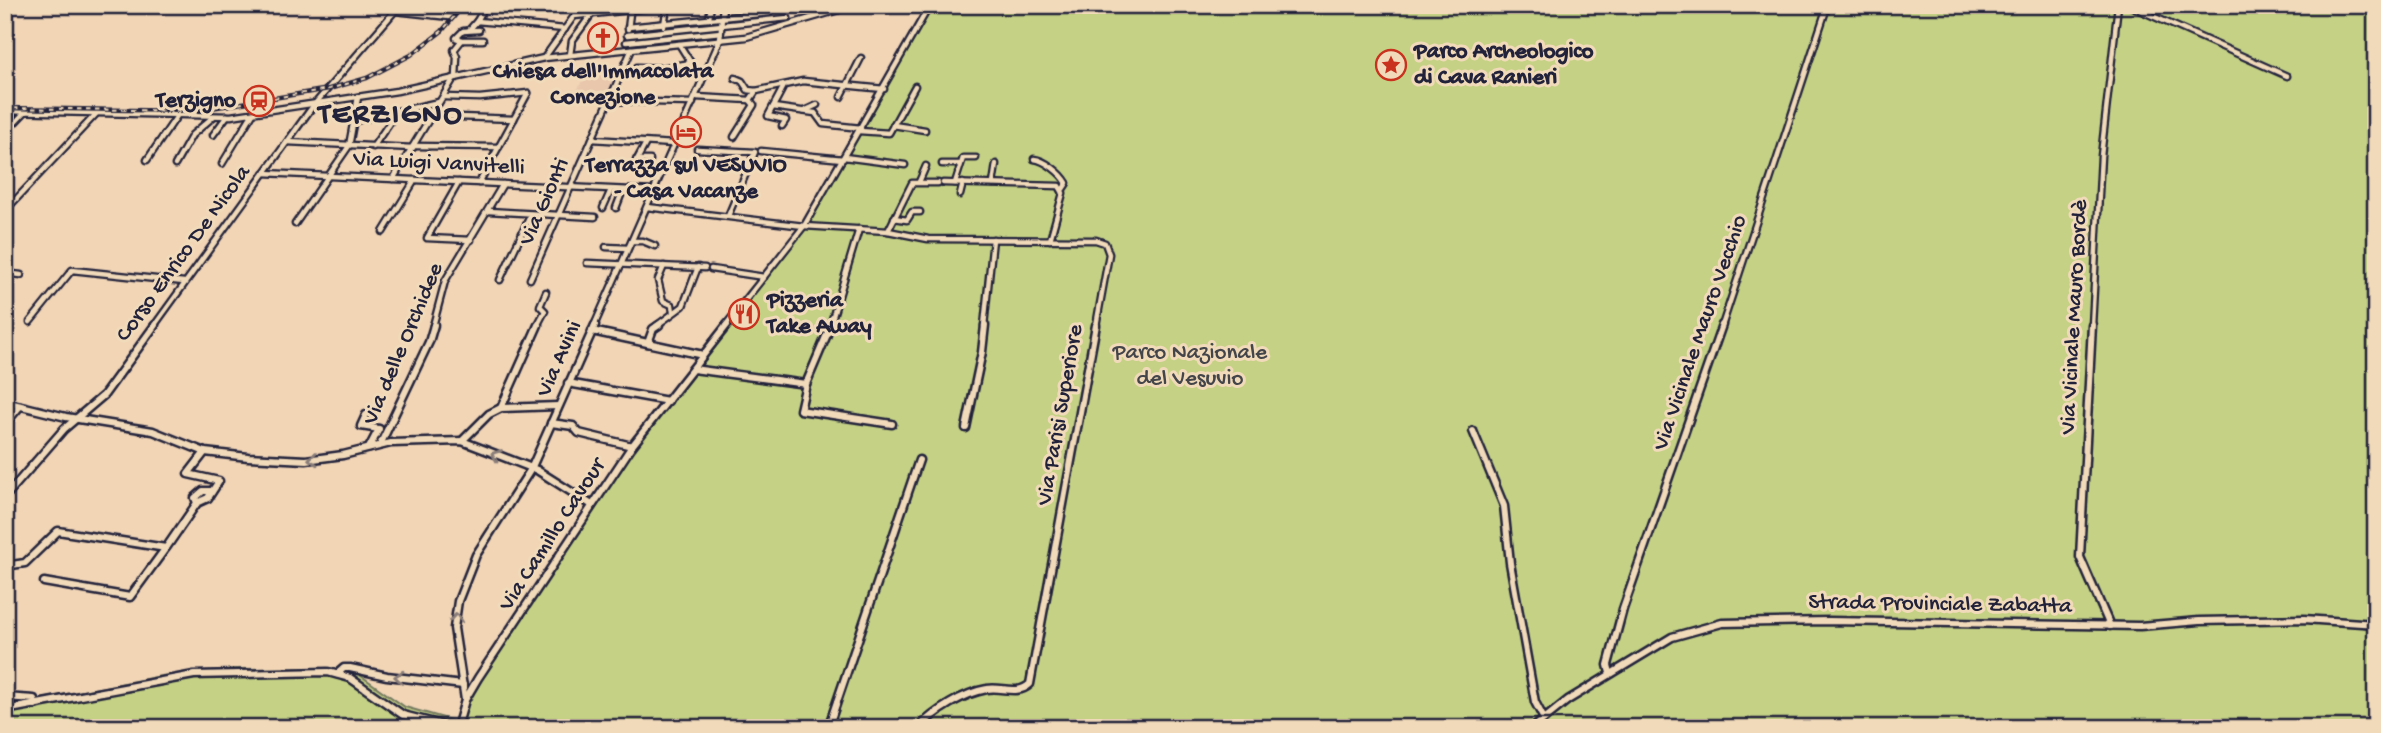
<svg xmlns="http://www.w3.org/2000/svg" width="2381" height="733" font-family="'Gochi Hand',sans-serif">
<rect width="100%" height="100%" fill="#f1d5b5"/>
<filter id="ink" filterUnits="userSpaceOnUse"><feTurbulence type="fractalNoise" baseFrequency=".0143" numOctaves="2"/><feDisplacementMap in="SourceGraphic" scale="14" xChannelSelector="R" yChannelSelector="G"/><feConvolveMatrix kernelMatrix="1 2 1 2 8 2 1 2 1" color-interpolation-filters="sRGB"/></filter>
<g filter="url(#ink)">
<polygon fill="#e8c7ac" points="587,71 601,73 619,73 610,91 577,91"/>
<polygon fill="#c5d285" stroke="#747a60" stroke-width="2" points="928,5 2376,5 2376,728 5,728 5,706 161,676 234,669 350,668 405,707 454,721 472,683 624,457 743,297 801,227"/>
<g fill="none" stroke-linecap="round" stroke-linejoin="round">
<g stroke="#22223b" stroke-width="9">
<g id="minor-far1">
<polyline points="968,5 1029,5"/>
<polyline points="2128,5 2287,76"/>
<polyline points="579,8 613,5"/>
<polyline points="395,11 450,17"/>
<polyline points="433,15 442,5"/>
<polyline points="574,16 679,5"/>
<polyline points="709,19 711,5"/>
<polyline points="477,21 482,12"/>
<polyline points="664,26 667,5"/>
<polyline points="628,27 769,13"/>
<polyline points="470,29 477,21 565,29"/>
<polyline points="628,29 631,5"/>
<polyline points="627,35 788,18"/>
<polyline points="462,40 483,40"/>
<polyline points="626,42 721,32"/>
<polyline points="570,55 572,41 591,15"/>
<polyline points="544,58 582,5"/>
<polyline points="637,67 661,68 691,63 679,44"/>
<polyline points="456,78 457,57 454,50 462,40 456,38 463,31 479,30"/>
<polyline points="735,78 742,81 748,90 756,91"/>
<polyline points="444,97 480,98 528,93"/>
<polyline points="696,97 750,100 756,91 803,81 884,89"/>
<polyline points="841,97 861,58"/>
<polyline points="609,101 693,103"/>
<polyline points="773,107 815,113 823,124 861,128"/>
<polyline points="5,111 231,116 397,91 544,58 746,37 856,5"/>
<polyline points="804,111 817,105"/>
<polyline points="431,116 514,119"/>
<polyline points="354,121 439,102"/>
<polyline points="893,125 925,130"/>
<polyline points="782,126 786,120 768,116 784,86"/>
<polyline points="859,131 889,133 915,86"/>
<polyline points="5,133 26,111"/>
<polyline points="213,135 227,116"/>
<polyline points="734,137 754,105 750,100"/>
<polyline points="592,139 674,144"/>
<polyline points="287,142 413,148"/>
<polyline points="414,146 499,147"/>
<polyline points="373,147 396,113"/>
<polyline points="697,149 755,152 728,216"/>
<polyline points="761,151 843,159"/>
<polyline points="844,157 905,165"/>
<path d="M 1034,159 C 1045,160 1061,173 1067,183 L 1063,189"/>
<polyline points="147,160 177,116"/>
<polyline points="636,160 650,160"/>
<polyline points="222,164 253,113"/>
<polyline points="942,164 959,164"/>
<polyline points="175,165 192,135 213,117"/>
<polyline points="612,168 633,167 646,143"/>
<polyline points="264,173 654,191"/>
<polyline points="393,179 454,78"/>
<polyline points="459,182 427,238 471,240"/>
<polyline points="919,182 926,166"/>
<polyline points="479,183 528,93"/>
<polyline points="943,183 1059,186 1063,193 1050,240"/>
<polyline points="955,183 963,158 976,158"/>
<polyline points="993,184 996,164"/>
<polyline points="960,195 963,183"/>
<polyline points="647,207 804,226 888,231 928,239 1096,240 1105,243 1109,254 1096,326"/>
<polyline points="603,208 611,190"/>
<polyline points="616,208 623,190"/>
<polyline points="5,211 97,113"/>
<polyline points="488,211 595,217"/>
<polyline points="894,218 907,220 912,212 920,212"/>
<polyline points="295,224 349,146 358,97"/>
<polyline points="888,231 912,183 938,183"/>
<polyline points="383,232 415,180"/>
<polyline points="632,241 643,241 655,246"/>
<polyline points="606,247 628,248"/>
<polyline points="587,263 705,268"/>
<polyline points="664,266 658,280 663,301 672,305 673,312"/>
<polyline points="711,269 764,277"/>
<polyline points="5,273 21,275"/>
<polyline points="530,279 632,49"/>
<polyline points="500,280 531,214"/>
<polyline points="30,322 72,270 184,282"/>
<polyline points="154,326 313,106 400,5"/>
<polyline points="433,326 445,281 503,184"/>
<polyline points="537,326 545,311 540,306 546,292"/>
<polyline points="594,326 720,40 723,5"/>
<polyline points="656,326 683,306 698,267"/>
<polyline points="725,326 804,226 930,5"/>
<polyline points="830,326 859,229"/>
<polyline points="984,326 993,239"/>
<polyline points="1722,326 1826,10 1824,5"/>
<polyline points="2092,326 2101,156 2118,5"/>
</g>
</g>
<g stroke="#22223b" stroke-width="11">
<g id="minor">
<polyline points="2092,325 2080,557 2110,626"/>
<polyline points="592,331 703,355"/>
<polyline points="648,343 653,329 659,325"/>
<polyline points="693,369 806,384 831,325"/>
<polyline points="568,383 668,401"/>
<polyline points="806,384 800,410 892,424"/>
<polyline points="5,402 66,417 153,431 205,452 248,457 306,460 343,455 391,443 462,441 537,470 592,505"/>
<polyline points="501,408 558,406"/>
<polyline points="366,415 361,426 379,429 369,448"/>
<polyline points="551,423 573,426 579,433 632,446"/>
<polyline points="5,424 20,406"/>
<polyline points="966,428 982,352 985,325"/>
<polyline points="1473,431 1504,506 1510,563 1535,702 1544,719"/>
<polyline points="462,441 489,414 501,408 538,325"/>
<polyline points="380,445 429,342 434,325"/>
<polyline points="5,497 64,429 104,395 155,325"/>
<polyline points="197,503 208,498 219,481 188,474 205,452"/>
<polyline points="5,566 25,563 58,531 166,548 197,503 195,498 203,491 212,491"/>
<polyline points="44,582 130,597 165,549"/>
<polyline points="1610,673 1608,665 1623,609 1722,325"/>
<polyline points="337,674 344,668 350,668 387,676 463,685"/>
<polyline points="5,697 34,699 35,705"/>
<polyline points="465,700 454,628 458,601 476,555 531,469 595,325"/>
<polyline points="5,710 194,675 328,672 350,678 403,715 454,728"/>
<polyline points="457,728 465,700 478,678 632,446 727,325"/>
<polyline points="828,728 919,460"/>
<path d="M 918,728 C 935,711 963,693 987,689 C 1002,686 1017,696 1030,684 L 1096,325"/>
<polyline points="1533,728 1568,700 1672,637 1722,623 1829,621 2140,626 2199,621 2304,619 2376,624"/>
</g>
</g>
<use href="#minor-far1" stroke="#f1dab9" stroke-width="4.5"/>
<use href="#minor" stroke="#f1dab9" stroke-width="6"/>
<g stroke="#22223b" stroke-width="4.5">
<polyline id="rail" points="5,108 193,111 329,89 367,78 411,55 442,31 464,5"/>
</g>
<use href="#rail" stroke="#f1dab9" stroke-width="2" stroke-dasharray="4.5" stroke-linecap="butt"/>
</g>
<defs><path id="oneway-chevron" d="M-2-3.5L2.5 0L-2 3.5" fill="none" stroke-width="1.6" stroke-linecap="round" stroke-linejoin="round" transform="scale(1.75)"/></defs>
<g stroke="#8a7e7a">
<use href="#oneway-chevron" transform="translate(496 455) rotate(-159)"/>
<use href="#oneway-chevron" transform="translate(313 459) rotate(175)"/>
<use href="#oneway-chevron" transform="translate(456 618) rotate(-84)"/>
<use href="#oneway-chevron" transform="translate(399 677) rotate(-175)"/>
</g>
</g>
<defs>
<g id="church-ring" transform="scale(1.575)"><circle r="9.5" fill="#f1dab9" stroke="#c8321e" stroke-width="1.5"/><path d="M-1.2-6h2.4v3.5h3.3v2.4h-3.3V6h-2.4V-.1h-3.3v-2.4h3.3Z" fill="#c8321e"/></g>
<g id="sight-ring" transform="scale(1.575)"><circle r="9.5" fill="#f1dab9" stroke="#c8321e" stroke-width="1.5"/><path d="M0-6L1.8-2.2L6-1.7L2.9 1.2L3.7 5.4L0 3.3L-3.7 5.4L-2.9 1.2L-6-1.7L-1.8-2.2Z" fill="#c8321e"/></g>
<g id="station-ring" transform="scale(1.575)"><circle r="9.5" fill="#f1dab9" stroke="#c8321e" stroke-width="1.5"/><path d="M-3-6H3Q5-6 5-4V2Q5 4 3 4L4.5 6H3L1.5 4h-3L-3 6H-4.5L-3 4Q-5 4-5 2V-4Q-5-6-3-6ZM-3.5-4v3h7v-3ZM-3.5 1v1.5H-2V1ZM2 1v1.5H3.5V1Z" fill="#c8321e"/></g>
<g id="hotel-ring" transform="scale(1.575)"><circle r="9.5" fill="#f1dab9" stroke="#c8321e" stroke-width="1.5"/><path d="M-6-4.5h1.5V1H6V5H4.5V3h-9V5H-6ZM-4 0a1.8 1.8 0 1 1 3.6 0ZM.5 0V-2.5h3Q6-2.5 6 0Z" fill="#c8321e"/></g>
<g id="restaurant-ring" transform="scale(1.575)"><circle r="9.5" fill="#f1dab9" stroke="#c8321e" stroke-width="1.5"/><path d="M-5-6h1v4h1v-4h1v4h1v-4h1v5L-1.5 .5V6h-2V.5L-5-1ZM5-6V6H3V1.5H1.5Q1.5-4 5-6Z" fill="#c8321e"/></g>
</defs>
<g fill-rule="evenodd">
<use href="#church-ring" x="603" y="38"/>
<use href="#sight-ring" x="1391" y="65"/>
<use href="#station-ring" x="259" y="101"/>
<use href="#hotel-ring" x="686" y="132"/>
<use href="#restaurant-ring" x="744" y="314"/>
</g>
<g text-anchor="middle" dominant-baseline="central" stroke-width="6" stroke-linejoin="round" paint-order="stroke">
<g font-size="23" font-weight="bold" fill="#22223b" stroke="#f1dab9" text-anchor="start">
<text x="1414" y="52">Parco Archeologico<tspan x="1414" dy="26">di Cava Ranieri</tspan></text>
<text x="603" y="72" text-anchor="middle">Chiesa dell'Immacolata<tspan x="603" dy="26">Concezione</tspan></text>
<text x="236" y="101" text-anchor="end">Terzigno</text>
<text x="686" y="166" text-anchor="middle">Terrazza sul VESUVIO<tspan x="686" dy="26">- Casa Vacanze</tspan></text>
<text x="767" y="301">Pizzeria<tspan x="767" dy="26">Take Away</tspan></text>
</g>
<g font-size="23" fill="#22223b" stroke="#f1dab9">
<text transform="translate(439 164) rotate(3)">Via Luigi Vanvitelli</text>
<text transform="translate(545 202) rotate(-66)">Via Gionti</text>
<text transform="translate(184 254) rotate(-54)">Corso Enrico De Nicola</text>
<text transform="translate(2075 317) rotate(-87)">Via Vicinale Mauro Bordè</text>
<text transform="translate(1701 333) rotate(-71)">Via Vicinale Mauro Vecchio</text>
<text transform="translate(404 344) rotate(-67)">Via delle Orchidee</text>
<text transform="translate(560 359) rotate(-66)">Via Avini</text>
<text transform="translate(1061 415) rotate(-80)">Via Parisi Superiore</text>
<text transform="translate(553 535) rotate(-57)">Via Camillo Cavour</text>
<text transform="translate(1940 605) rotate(1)">Strada Provinciale Zabatta</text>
</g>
<g font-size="23" fill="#43454a" stroke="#f1dab9">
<text x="1190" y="353">Parco Nazionale<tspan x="1190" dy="26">del Vesuvio</tspan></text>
</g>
<g font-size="30" font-weight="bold" letter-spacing="2" fill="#22223b" stroke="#f1dab9">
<text x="391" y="116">TERZIGNO</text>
</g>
</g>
<rect width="2381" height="733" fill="none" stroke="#f1dab9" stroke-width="28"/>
<rect x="14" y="14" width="2353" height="705" fill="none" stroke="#22223b" stroke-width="2.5" filter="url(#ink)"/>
</svg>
